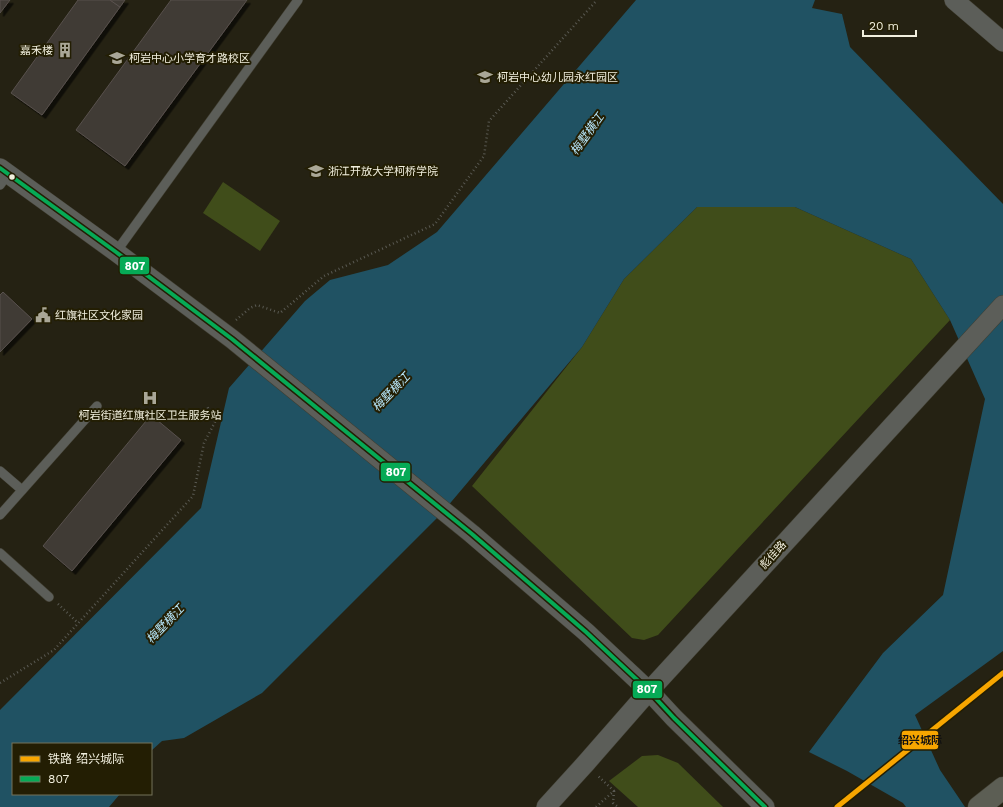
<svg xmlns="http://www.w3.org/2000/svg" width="1003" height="807" font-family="'Work Sans','Noto Sans SC',sans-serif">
<defs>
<filter id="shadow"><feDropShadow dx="3.5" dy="3.5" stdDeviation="0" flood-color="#0009"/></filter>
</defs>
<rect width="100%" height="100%" fill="#252213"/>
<g fill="#404d1a">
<polygon points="223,182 280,221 260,251 203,213"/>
<polygon points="697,207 795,207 911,259 950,320 658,635 644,640 632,638 472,486 582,347 624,279"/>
<polygon points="658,755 678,763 723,807 638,807 609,781 642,756"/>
</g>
<polygon fill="#205263" points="636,0 815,0 812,8 842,14 850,47 1003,204 1003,651 915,715 940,770 965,807 906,807 903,803 847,771 809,752 883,653 943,595 985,399 950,320 911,259 795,207 697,207 624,279 582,347 441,514 262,693 184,738 162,741 151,751 151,744 13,744 13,794 120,794 109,807 0,807 0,710 201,508 229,388 305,301 330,280 388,265 437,232"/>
<g fill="#403a35" stroke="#58514d" filter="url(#shadow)">
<polygon points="0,0 10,0 0,13"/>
<polygon points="78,0 110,0 120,7 42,115 11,93"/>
<polygon points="110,0 125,0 120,7"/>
<polygon points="171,0 247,0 125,166 76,130"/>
<polygon points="3,292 32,319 0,352 0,295"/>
<polygon points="151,415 181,440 72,571 43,546"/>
</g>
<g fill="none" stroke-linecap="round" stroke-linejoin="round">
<g stroke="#403e31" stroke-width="10">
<g id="lane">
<polyline points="0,185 8,174"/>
<polyline points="116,252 298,0"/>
<polyline points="0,471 22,490"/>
<polyline points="0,515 97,406"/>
<polyline points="0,553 49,597"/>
</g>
</g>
<g stroke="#403e31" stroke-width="20">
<g id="street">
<polyline points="954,0 1003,42"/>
<polyline points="0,168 116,252 232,339 472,534 586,632 649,691 674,718 765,807"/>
<polyline points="546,807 586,763 649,691 1003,305"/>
</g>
</g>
<g stroke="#403e31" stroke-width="23">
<polyline id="primary" points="979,807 1003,788"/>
</g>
<g stroke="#5a5a53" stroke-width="2.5" stroke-dasharray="1 3" stroke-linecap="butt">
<polyline points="236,320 250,308 257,305 280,313 324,276 435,224 484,156 489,121 597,0"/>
<polyline points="58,604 78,623"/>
<polyline points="0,683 54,650 193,496 204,443 215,422 207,406"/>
<polyline points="614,791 613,803 618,807"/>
<polyline points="596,807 614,791 597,775"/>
</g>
<use href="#lane" stroke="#5c5e59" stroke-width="9"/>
<use href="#street" stroke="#5c5e59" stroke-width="19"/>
<use href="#primary" stroke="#5c5e54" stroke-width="22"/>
<g stroke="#231e03" stroke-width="7">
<polyline id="bus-1" points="0,168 116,252 232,339 472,534 586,632 649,691 674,718 765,807"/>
</g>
<use href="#bus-1" stroke="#06aa56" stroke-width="4"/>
<g stroke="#231e03" stroke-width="8">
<polyline id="rail-1" points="837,807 1003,673"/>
</g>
<use href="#rail-1" stroke="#f7a600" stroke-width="5"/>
</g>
<defs>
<g id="building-bare" transform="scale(1.2)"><path d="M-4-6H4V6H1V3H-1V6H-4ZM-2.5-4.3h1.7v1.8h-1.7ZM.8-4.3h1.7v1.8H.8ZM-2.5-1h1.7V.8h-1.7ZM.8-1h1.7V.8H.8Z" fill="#aaa797" stroke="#231e03" stroke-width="2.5" paint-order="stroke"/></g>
<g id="school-bare" transform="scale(1.2)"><path d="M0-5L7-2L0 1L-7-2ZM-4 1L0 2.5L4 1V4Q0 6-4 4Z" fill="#aaa797" stroke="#231e03" stroke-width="2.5" paint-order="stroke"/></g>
<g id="university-bare" transform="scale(1.2)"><path d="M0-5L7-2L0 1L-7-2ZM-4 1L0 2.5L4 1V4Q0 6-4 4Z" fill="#aaa797" stroke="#231e03" stroke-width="2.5" paint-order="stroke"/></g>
<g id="civic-bare" transform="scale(1.2)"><path d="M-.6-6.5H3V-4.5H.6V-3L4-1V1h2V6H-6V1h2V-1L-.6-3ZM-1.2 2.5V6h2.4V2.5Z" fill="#aaa797" stroke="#231e03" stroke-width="2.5" paint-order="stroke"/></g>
<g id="hospital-bare" transform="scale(1.2)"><path d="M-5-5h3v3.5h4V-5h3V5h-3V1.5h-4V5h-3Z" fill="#aaa797" stroke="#231e03" stroke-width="2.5" paint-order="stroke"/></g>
</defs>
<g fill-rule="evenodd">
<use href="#building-bare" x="65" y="50"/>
<use href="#school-bare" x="117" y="58"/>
<use href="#school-bare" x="485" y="77"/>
<use href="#university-bare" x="316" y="171"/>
<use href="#civic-bare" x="43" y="315"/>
<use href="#hospital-bare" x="150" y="398"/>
</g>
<circle fill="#f1efde" stroke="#231e03" stroke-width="1.5" cx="12" cy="177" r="3.5"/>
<g text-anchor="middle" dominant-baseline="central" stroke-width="4" stroke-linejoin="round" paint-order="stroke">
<g font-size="11" fill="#f1efde" stroke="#231e03" text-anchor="start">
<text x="53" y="50" text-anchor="end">嘉禾楼</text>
<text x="129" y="58">柯岩中心小学育才路校区</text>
<text x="497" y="77">柯岩中心幼儿园永红园区</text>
<text x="328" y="171">浙江开放大学柯桥学院</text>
<text x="55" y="315">红旗社区文化家园</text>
<text x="150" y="415" text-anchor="middle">柯岩街道红旗社区卫生服务站</text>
</g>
<g font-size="11" fill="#f1efde" stroke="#231e03">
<text transform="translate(773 555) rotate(-48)">彪佳路</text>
</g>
<g font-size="12" font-style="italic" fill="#b7e6fa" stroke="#231e03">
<text transform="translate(587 134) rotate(-54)">梅墅横江</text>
<text transform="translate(391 392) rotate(-46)">梅墅横江</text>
<text transform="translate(165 624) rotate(-46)">梅墅横江</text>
</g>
</g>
<g stroke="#231e03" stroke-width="1.5">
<rect x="119" y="256" width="31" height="19" rx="4" fill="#06aa56"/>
<rect x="380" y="462" width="31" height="20" rx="4" fill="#06aa56"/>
<rect x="632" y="680" width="31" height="19" rx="4" fill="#06aa56"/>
<rect x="901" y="730" width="38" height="20" rx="4" fill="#f7a600"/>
</g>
<g font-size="11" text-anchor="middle" font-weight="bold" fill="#fff">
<text x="135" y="270">807</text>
<text x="396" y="476">807</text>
<text x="647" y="693">807</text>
</g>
<g font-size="11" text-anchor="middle" font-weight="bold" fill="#111">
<text x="920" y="744">绍兴城际</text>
</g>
<rect x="12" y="743" width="140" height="52" fill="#231e03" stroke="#75725b"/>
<rect x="20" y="756" width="20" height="6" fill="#f7a600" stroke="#75725b"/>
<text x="48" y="763" font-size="12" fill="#f1efde">铁路 绍兴城际</text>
<rect x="20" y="776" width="20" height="6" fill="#06aa56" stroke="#75725b"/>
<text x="48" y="783" font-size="12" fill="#f1efde">807</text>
<path d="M863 30v6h53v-6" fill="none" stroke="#f1efde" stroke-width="2"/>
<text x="869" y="30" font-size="12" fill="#f1efde" stroke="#231e03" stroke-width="3" paint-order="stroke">20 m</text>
</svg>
